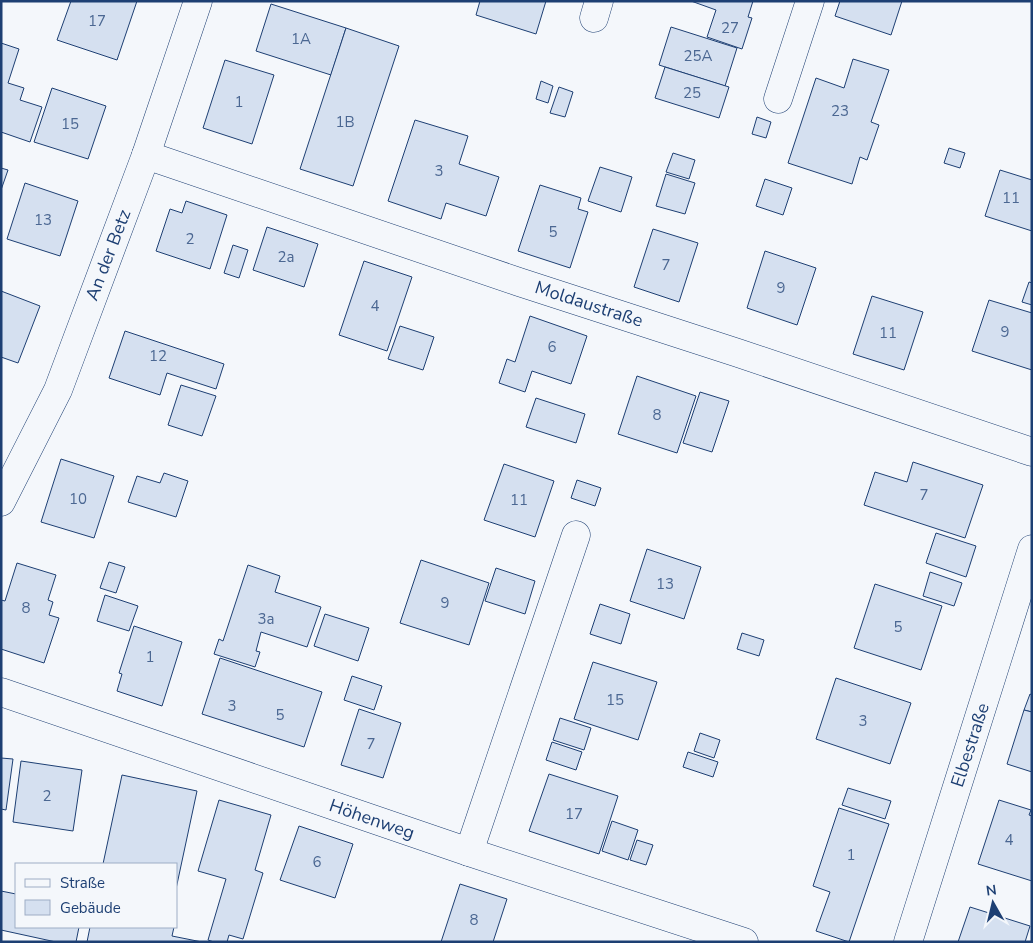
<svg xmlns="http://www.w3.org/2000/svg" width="1033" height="943" font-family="'Nunito Sans',sans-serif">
<rect width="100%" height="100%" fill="#f4f7fb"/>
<g fill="#d5e0f0" stroke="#1d3f73">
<polygon points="71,1 137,1 117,60 57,40"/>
<polygon points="480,1 546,1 536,34 476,15"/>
<polygon points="691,1 753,1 748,17 752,18 742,49 707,37 716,10"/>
<polygon points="840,1 902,1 891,35 835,16"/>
<polygon points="271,4 346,28 331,75 256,51"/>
<polygon points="671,27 737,48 725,86 659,65"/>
<polygon points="346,28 399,46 353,186 300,169"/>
<polygon points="1,43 19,49 8,83 24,88 20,100 42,107 30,142 1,132"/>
<polygon points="853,59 889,70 871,122 879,125 867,160 860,157 852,184 788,163 816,78 844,88"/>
<polygon points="225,60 274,75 252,144 203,128"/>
<polygon points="665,67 729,87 719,118 655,98"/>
<polygon points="541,81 553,86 548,103 536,99"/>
<polygon points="559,87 573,92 565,117 550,113"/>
<polygon points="52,88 106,106 88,159 34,142"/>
<polygon points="757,117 771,122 766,138 752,134"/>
<polygon points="415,120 468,136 459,164 499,177 486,216 446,203 441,219 388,201"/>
<polygon points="949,148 965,153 960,168 944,163"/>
<polygon points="673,153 695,160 689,179 666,172"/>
<polygon points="600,167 632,177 621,212 588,201"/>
<polygon points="1,168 8,170 1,190"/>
<polygon points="1000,170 1032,180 1032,231 985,216"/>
<polygon points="666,174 695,183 685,214 656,206"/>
<polygon points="765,179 792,188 783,215 756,206"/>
<polygon points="25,183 78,201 60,256 7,239"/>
<polygon points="540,185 581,198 578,209 588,212 570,268 518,251"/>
<polygon points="186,201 227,215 210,269 156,251 170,209 182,213"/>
<polygon points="267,227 318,244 304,287 253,270"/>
<polygon points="653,229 698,243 679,302 634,287"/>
<polygon points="233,245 248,250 239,278 224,273"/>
<polygon points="765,251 816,268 797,325 747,308"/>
<polygon points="364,261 412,277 387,351 339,335"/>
<polygon points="1029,282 1032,283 1032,305 1022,302"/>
<polygon points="1,291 40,306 18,363 1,357"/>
<polygon points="872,296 923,312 904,370 853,354"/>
<polygon points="989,300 1032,313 1032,370 972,351"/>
<polygon points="530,316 587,336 571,384 532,371 525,392 499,383 507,359 515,362"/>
<polygon points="400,326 434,337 423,370 388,359"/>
<polygon points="125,331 224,364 216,389 167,373 160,395 109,378"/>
<polygon points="637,376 696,396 677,453 618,434"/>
<polygon points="181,385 216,396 202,436 168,425"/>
<polygon points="700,392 729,401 712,452 683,443"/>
<polygon points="536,398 585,414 576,443 526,427"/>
<polygon points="61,459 114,476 94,538 41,522"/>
<polygon points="913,462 983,485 965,538 864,505 875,472 907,482"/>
<polygon points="504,464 554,481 535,537 484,520"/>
<polygon points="164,473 188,481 176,517 128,502 137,476 160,483"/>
<polygon points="577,480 601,488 595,506 571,498"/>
<polygon points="936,533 976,546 966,577 926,563"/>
<polygon points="647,549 701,567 684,619 630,601"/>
<polygon points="421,560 489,583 469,645 400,623"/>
<polygon points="109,562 125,567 116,593 100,588"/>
<polygon points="17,563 56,575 48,600 53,602 49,615 59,618 44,663 1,649 1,600 5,601"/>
<polygon points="248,565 280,576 275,592 321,607 307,647 261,632 256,651 260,652 255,667 214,654 219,639 223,641"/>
<polygon points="496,568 535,581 525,614 485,601"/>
<polygon points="930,572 962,583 954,606 923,596"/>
<polygon points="875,584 942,606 921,670 854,648"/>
<polygon points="105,595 138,606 129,631 97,621"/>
<polygon points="600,604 630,614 621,644 590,634"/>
<polygon points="325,614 369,628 358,661 314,646"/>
<polygon points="134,626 182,642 162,706 117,691 122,674 119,673"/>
<polygon points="742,633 764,640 759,656 737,649"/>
<polygon points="220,658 322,692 304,747 202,714"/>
<polygon points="593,662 657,682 638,740 574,719"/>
<polygon points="352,676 382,686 374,710 344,700"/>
<polygon points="836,678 911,703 890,764 816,739"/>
<polygon points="1030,694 1032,695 1032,712 1024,710"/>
<polygon points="359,709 401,723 383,778 341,765"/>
<polygon points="1024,710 1032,712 1032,772 1007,764"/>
<polygon points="560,718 591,728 584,750 553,740"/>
<polygon points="700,733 720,740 714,758 694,751"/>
<polygon points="552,742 582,752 576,770 546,760"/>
<polygon points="688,752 718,762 713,777 683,767"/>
<polygon points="1,758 13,759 6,810 1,809"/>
<polygon points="21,761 82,770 73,831 13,822"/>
<polygon points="549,774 618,796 599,854 529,831"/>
<polygon points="122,775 197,791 176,889 176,864 103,864"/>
<polygon points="848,788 891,801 885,819 842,805"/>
<polygon points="219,800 271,815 255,870 263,873 243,939 229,935 227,942 214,942 208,940 226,879 198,871"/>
<polygon points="999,800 1031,810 1029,815 1032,816 1032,881 978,864"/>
<polygon points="839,808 889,824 849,942 816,931 830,892 813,886"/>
<polygon points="612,821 638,830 628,860 602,851"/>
<polygon points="299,826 353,844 335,898 280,880"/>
<polygon points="637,840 653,845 646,865 630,860"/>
<polygon points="460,884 507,899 493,942 441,942"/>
<polygon points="1,891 16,894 16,927 79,927 76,942 56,942 1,930"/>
<polygon points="970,907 1030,926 1025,942 958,942"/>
<polygon points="90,927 174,927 172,936 202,942 87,942"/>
</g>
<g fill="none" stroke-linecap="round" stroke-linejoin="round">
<g stroke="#1d3f73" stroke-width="29">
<g id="minor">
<polyline points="594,18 599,1"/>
<polyline points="778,99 810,1"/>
<polyline points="146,155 519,282 738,353 1032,452"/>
<polyline points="1,502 58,390 146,155 198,1"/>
<polyline points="1,692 469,852 744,942"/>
<polyline points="469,852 576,535"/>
<polyline points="908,942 1032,549"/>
</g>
</g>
<use href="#minor" stroke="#f4f7fb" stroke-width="28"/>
</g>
<g text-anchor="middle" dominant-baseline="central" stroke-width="4" stroke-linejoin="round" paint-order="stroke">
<g font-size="15" fill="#4b6792">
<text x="97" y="21">17</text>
<text x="730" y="28">27</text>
<text x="301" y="39">1A</text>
<text x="698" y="56">25A</text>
<text x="692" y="93">25</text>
<text x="239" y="102">1</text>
<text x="840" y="111">23</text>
<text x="345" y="122">1B</text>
<text x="70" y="124">15</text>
<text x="439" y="171">3</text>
<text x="1011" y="198">11</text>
<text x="43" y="220">13</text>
<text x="553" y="232">5</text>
<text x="190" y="239">2</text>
<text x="286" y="257">2a</text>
<text x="666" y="265">7</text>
<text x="781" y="288">9</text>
<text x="375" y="306">4</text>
<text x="1005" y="332">9</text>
<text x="888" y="333">11</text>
<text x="552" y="347">6</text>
<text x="158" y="356">12</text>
<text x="657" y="415">8</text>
<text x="924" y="495">7</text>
<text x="78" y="499">10</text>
<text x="519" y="500">11</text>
<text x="665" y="584">13</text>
<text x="445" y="603">9</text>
<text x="26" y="608">8</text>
<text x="266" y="619">3a</text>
<text x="898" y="627">5</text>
<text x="150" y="657">1</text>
<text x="615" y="700">15</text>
<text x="232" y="706">3</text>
<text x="280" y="715">5</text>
<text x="863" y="721">3</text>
<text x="371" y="744">7</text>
<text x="47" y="796">2</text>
<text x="574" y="814">17</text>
<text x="1009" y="840">4</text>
<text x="851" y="855">1</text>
<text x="317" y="862">6</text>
<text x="474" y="920">8</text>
</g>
<g font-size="18" fill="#1d3f73" stroke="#f4f7fb">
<text transform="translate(108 255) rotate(-69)">An der Betz</text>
<text transform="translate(589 304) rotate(18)">Moldaustraße</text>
<text transform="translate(970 745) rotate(-72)">Elbestraße</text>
<text transform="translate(372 819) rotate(19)">Höhenweg</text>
</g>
</g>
<rect width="1033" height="943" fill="none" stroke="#1d3f73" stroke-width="5"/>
<rect x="15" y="863" width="162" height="65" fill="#f4f7fb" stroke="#9eadc5"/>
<rect x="25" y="879" width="25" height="8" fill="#f4f7fb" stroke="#9eadc5"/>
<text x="60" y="888" font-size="15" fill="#1d3f73">Straße</text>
<rect x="25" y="900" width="25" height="15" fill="#d5e0f0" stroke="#9eadc5"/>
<text x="60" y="913" font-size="15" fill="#1d3f73">Gebäude</text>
<g transform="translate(993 903) rotate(352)" stroke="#f4f7fb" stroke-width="4" paint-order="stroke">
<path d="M0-4L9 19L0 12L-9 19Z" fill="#1d3f73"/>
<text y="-8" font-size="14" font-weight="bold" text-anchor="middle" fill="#1d3f73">N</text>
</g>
</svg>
